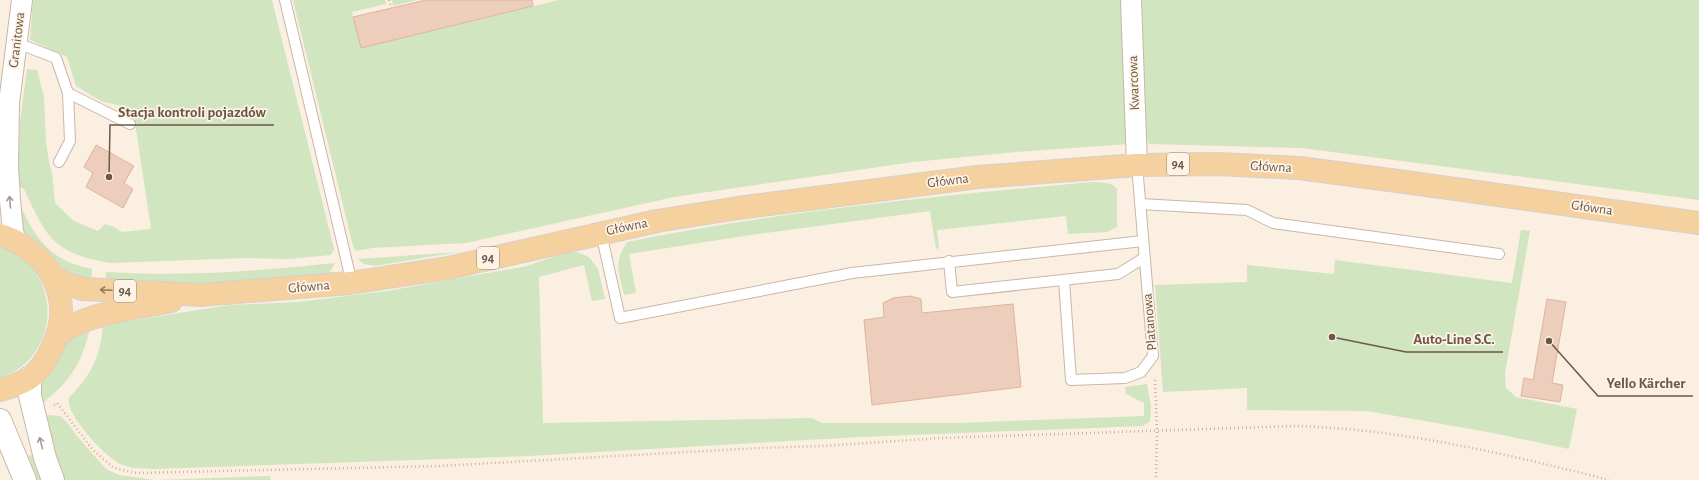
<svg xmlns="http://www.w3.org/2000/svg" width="1699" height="480" font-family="'Alegreya Sans',sans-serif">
<rect width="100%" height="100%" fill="#faefe1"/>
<g fill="#d1e5c1">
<path d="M 33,0 L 272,0 L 334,249 L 331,255 L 289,259 L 246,258 L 110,263 C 53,253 47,238 24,189 L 18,186 L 20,122 L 27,69 L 37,70 L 44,97 L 46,143 L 49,161 L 52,173 L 55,203 L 74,221 L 98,231 L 105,224 L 114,227 L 122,232 L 151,229 L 133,109 L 101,101 L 76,86 L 67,57 L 30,40 Z"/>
<polygon points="293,0 385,0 386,4 352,12 361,48 559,0 1124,0 1128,144 1016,152 913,162 674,197 466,243 372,248 356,251 353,246"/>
<polygon points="392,0 417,0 393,6"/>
<polygon points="1140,0 1699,0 1699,200 1302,148 1149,144 1145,135"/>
<path d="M 1092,182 C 1102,183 1111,181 1117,189 L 1117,227 L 1107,232 L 1068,234 L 1066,216 L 937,230 L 939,248 L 936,249 L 930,211 L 750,235 L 629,254 L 636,293 L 624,295 C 619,271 613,264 627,242 C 780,211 937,196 1092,182 Z"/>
<path d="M 19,203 C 36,240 51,261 92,269 L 91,286 L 64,275 L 27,237 L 22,227 Z"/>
<polygon points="1521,230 1530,231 1505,373 1506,388 1516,397 1577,409 1569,449 1488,432 1367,411 1247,410 1247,388 1163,392 1155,285 1247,282 1247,265 1334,274 1335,260 1512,283"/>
<path d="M 0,246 C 9,249 19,255 26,262 C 64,297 50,362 0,378 Z"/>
<polygon points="459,252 375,266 364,264 358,259"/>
<path d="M 577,252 L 589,257 L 598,269 L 605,299 L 592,301 L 584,265 L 539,277 L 543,423 L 812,418 L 822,423 L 957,423 L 1144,416 L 1144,403 L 1126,394 L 1125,387 L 1147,384 L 1151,407 L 1150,421 L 1143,426 L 860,437 L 528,456 L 154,469 C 143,468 130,469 120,464 C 106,457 65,415 69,398 C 75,391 82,384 87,376 C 97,362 102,342 103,325 L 230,305 L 298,302 L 387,291 L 527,266 L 564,253 Z"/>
<path d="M 335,263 L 329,274 L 172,286 L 105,286 L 106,272 C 183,277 259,271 335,263 Z"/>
<path d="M 90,328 C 82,364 69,383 40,405 L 40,380 L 55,361 L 67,342 Z"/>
<polygon points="48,415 60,416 66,421 77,436 106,469 119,475 154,480 270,476 271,480 63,480 44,418"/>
<polygon points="37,452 47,480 32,480 24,458"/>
</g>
<g fill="#edcdbb" stroke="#deb49d">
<polygon points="426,0 532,0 533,6 361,48 353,17"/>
<polygon points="96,145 134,166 124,183 133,189 123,208 86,187 93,173 84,167"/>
<polygon points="910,296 921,299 922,313 1013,304 1021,387 872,405 864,320 884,317 883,303 893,298"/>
<polygon points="1547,299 1566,302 1552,383 1563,385 1560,402 1521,396 1524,378 1533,380"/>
</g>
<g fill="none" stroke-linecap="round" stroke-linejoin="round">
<g stroke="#c9b7a9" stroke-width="12">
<g id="service">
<polyline points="285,0 349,271 350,283"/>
<polyline points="17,43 56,58 68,93 130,124"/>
<polyline points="59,162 70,141 68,93"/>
<polyline points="1140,204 1247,210 1273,223 1499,254"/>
<polyline points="601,233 620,318 852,273 1143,241"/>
<polyline points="949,261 952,292 1118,274 1144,258"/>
<polyline points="1064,280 1071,380 1125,378 1141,372 1153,356 1137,165"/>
</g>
</g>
<g stroke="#c9b7a9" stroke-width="22">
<g id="minor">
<polyline points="1131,0 1137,165"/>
<polyline points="16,241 13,231 10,200 8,165 9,103 22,0"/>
</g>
</g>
<g stroke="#ceb8a9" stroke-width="24">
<g id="secondary">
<polyline points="30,377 30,396 45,458 53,480"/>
<polyline points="0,420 25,480"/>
</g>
</g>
<g stroke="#d6d0cc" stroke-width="24">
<g id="primary">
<path d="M 0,235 C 50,251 76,299 52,348 C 47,359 40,370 31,377 C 22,384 10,387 0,390"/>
<polyline points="52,276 65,283 83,289 201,295 350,283 448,268 657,221 738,208 978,177 1137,165 1219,164 1299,168 1405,182 1699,223"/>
<path d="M 59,334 C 89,312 134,309 171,301"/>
</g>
</g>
<g stroke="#d1b19f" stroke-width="2.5" stroke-dasharray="1 3" stroke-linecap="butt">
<polyline points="389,0 391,8"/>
<polyline points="1155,380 1157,431 1156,480"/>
<path d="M 54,405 L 57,403 L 93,450 L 114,468 L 136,473 L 439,466 L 759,448 L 823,446 L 940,438 L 1295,426 C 1402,429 1507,454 1609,480"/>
</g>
<use href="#service" stroke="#fff" stroke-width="10"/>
<use href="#minor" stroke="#fff" stroke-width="20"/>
<use href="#secondary" stroke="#fff" stroke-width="22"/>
<use href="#primary" stroke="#f4d19e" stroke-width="22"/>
</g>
<defs><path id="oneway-shaft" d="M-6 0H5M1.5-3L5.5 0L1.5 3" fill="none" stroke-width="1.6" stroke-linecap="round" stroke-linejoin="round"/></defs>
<g stroke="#a89a92">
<use href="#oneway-shaft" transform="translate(10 202) rotate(-95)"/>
<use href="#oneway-shaft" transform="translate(41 443) rotate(-104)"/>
</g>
<use stroke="#967b63" href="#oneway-shaft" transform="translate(106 290) rotate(-177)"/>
<g text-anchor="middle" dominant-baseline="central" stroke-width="3.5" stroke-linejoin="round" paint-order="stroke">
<g fill="#fdf4e6" stroke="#998579" stroke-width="1">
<rect x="1167" y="153" width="22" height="22" rx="3"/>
<rect x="477" y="247" width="22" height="22" rx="3"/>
<rect x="114" y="280" width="22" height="22" rx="3"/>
</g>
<g font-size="13" font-weight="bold" fill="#6e564a">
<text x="1178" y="164">94</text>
<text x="488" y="258">94</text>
<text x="125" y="291">94</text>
</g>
<g font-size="14" fill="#6e564a" stroke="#fdf4e6">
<text transform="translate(17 40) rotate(-83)">Granitowa</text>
<text transform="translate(1134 83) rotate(-92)">Kwarcowa</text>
<text transform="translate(1271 167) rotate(3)">Główna</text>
<text transform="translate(948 181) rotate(-7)">Główna</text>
<text transform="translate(1592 208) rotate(8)">Główna</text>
<text transform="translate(627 227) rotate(-12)">Główna</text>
<text transform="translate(309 287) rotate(-5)">Główna</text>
<text transform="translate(1150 322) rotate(-95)">Platanowa</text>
</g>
</g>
<path fill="none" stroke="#6e564a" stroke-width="1.5" d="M109 177L110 125H274M1332 337L1406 352H1503M1549 341L1598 396H1693"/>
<g fill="#6e564a" stroke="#fdf4e6" stroke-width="1.5">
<circle cx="109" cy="177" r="4"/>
<circle cx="1332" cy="337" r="4"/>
<circle cx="1549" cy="341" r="4"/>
</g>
<g font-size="15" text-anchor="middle" font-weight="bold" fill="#6e564a" stroke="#fdf4e6" stroke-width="3.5" stroke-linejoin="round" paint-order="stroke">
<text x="192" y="117">Stacja kontroli pojazdów</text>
<text x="1454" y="344">Auto-Line S.C.</text>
<text x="1646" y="388">Yello Kärcher</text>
</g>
</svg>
